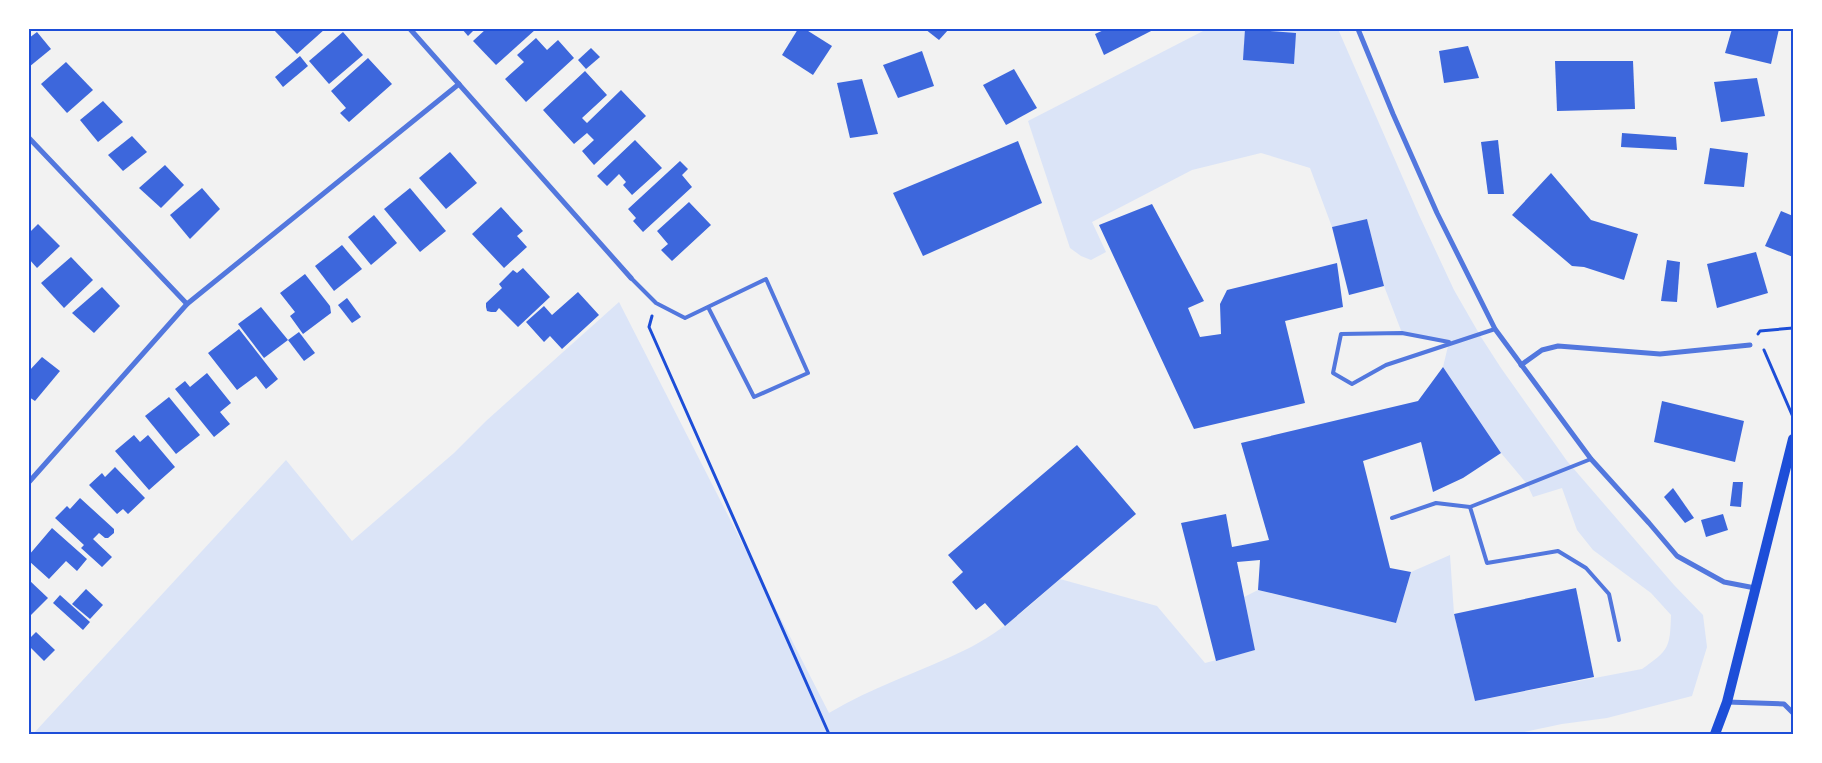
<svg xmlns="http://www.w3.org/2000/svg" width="1822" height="763" font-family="Arial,sans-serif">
<rect width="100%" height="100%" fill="#f2f2f2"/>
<path fill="#dbe4f7" d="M 1207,29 L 1338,29 L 1419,215 L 1454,290 L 1481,337 L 1501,368 L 1567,461 L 1674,585 L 1703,615 L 1707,647 L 1692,696 L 1607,718 L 1562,724 L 1515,734 L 33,734 L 286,460 L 352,541 L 454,453 L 486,421 L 619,302 L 829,713 C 872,687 920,672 965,650 C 1001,633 1030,605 1060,579 L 1157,606 L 1205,663 L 1255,650 L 1244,597 L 1258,590 L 1396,623 L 1411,572 L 1450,555 L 1454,614 L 1475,701 L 1642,669 C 1669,650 1670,648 1671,615 L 1651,593 L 1593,550 L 1577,530 L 1562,488 L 1533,497 L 1527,484 L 1501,453 L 1443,367 L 1449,342 L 1402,333 L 1384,286 L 1367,219 L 1332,227 L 1310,168 L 1261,153 L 1192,170 L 1092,222 L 1106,252 L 1091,260 L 1081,256 L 1070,248 L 1028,121 Z"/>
<g fill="#3d67dc">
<polygon points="273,29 325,29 297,54"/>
<polygon points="462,29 475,29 468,36"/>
<polygon points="486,29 536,29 496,65 473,41"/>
<polygon points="798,29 805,29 832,46 813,75 782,55"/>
<polygon points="925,29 949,29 939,40"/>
<polygon points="1106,29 1155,29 1104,55 1095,34"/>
<polygon points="1245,29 1296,33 1294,64 1243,60"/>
<polygon points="1732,29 1779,29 1771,64 1725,53"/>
<polygon points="37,32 51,49 29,67 29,38"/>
<polygon points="343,32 363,55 329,84 309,61"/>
<polygon points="536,38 547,50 558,40 574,58 526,102 505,79 524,62 517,55"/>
<polygon points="1468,46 1479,78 1444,83 1439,51"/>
<polygon points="591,48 600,57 586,69 578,60"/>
<polygon points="922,51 934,86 898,98 883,65"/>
<polygon points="300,56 308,66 283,87 275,77"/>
<polygon points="368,58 392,84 349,122 340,113 346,108 331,91"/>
<polygon points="1555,61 1633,61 1635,109 1557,111"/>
<polygon points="66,62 93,90 67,113 41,84"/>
<polygon points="1014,69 1037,108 1006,125 983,85"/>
<polygon points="585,71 607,95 582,118 587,123 621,90 646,116 594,165 582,151 594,140 587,133 574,144 543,110"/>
<polygon points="1757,78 1765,116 1721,122 1714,82"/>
<polygon points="862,79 878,134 850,138 837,83"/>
<polygon points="103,101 123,122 98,142 80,120"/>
<polygon points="1622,133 1676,137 1677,150 1621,147"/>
<polygon points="132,136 147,152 123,171 108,155"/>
<polygon points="635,140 662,168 632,195 623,185 626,182 619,174 607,186 597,176"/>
<polygon points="1498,140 1504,194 1488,194 1481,142"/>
<polygon points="1018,141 1042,203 923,256 893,193"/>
<polygon points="1710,148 1748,153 1744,187 1704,184"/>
<polygon points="450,152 477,183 446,209 419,178"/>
<polygon points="680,161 688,169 682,175 692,187 643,232 633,221 636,218 628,209"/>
<polygon points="165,165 184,185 161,208 139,188"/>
<polygon points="1551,173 1591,220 1638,234 1624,280 1584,267 1572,266 1512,215"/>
<polygon points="202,188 220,209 190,239 170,215"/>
<polygon points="410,188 446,231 420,252 384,209"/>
<polygon points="689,202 711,225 672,261 661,250 668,244 657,231"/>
<polygon points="1152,204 1204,301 1188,308 1200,337 1221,334 1220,304 1227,290 1337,263 1343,307 1285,321 1305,403 1194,429 1099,225"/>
<polygon points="501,207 523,231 517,236 527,247 504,268 472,234"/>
<polygon points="1781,211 1793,216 1793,257 1765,246"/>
<polygon points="374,215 397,243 371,265 348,237"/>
<polygon points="1367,219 1384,286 1349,295 1332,227"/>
<polygon points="38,224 60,246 37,268 29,259 29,233"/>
<polygon points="342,245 362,269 334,291 315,266"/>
<polygon points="1756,252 1768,293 1717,308 1707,264"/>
<polygon points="71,257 93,280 64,308 41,283"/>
<polygon points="1667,260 1680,262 1677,302 1661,301"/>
<polygon points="523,268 550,297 518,327 499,308 496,312 491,312 487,311 486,307 486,303 502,288 499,284 513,270 517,273"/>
<polygon points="305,274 330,306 331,313 303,334 290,316 295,312 280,293"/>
<polygon points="102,287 120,306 94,333 72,313"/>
<polygon points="578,292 599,315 562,349 550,336 544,342 526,322 544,306 552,315"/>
<polygon points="347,298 361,317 352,323 338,305"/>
<polygon points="261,307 288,340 264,358 238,324"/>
<polygon points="239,329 278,379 266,389 256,376 237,390 208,353"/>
<polygon points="299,332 315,353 304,361 288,340"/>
<polygon points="42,357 60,371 35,401 29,397 29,371"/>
<polygon points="1443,367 1501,453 1463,478 1433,492 1421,442 1363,461 1390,568 1411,572 1396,623 1258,590 1260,560 1237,562 1255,650 1216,661 1181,523 1226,514 1232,547 1269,540 1241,443 1418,401"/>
<polygon points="207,373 231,403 220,412 230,424 214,437 175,389 185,381 190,387"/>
<polygon points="169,397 200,435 176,454 145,416"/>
<polygon points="1662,401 1744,421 1735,462 1654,442"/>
<polygon points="134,435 140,442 148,435 175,467 149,490 115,451"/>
<polygon points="1077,445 1136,514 1005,626 985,603 976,610 952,582 963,572 948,555"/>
<polygon points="115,467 145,498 128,514 123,509 117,514 89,485 102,473 105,477"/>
<polygon points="1733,482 1743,482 1741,507 1730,506"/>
<polygon points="1673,488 1694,518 1685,523 1664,497"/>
<polygon points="80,498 114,529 114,533 108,538 105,538 99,533 93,539 112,557 102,567 81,548 84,545 55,518 67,506 70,509"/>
<polygon points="1723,514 1728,530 1706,537 1701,520"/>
<polygon points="52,528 87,559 77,571 66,561 49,579 29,561 29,555"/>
<polygon points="29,580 48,598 29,617"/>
<polygon points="1576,588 1594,677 1475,701 1454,614"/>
<polygon points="86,589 103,605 90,619 72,604"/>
<polygon points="60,595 90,622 83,630 53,603"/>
<polygon points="36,632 55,650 44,661 29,646 29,639"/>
</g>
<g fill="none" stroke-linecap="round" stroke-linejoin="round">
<g stroke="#1d4ed8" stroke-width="3">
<polyline points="652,316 649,327 829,734"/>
<polyline points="1758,334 1760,331 1793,328"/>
<polyline points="1764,350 1793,417"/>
</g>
<g stroke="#5277de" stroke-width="4">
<polyline points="631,278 656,303 685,318 766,279 808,373 754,397 708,307"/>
<polyline points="1449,342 1402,333 1341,334 1333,373 1352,384 1386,365 1495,329"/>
<polyline points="1591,459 1470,507 1487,563 1558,551 1586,568 1609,594 1619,640"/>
<polyline points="1392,518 1436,503 1470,507"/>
</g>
<g stroke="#5277de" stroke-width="5">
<polyline points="410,29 631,278"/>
<polyline points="1358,29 1393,114 1437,213 1495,329 1591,459 1649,523 1677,556 1724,582 1755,588"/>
<polyline points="29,138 187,304"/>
<polyline points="1521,365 1542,350 1558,346 1660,354 1750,345"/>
<polyline points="29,482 187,304 459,84"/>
<polyline points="1727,702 1784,704 1793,713"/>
</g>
<polyline stroke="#1d4ed8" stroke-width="10" points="1715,734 1727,702 1793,439"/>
</g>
<rect width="1822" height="763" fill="none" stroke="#ffffff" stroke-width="60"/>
<rect x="30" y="30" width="1762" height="703" fill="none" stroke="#1d4ed8" stroke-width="2"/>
</svg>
